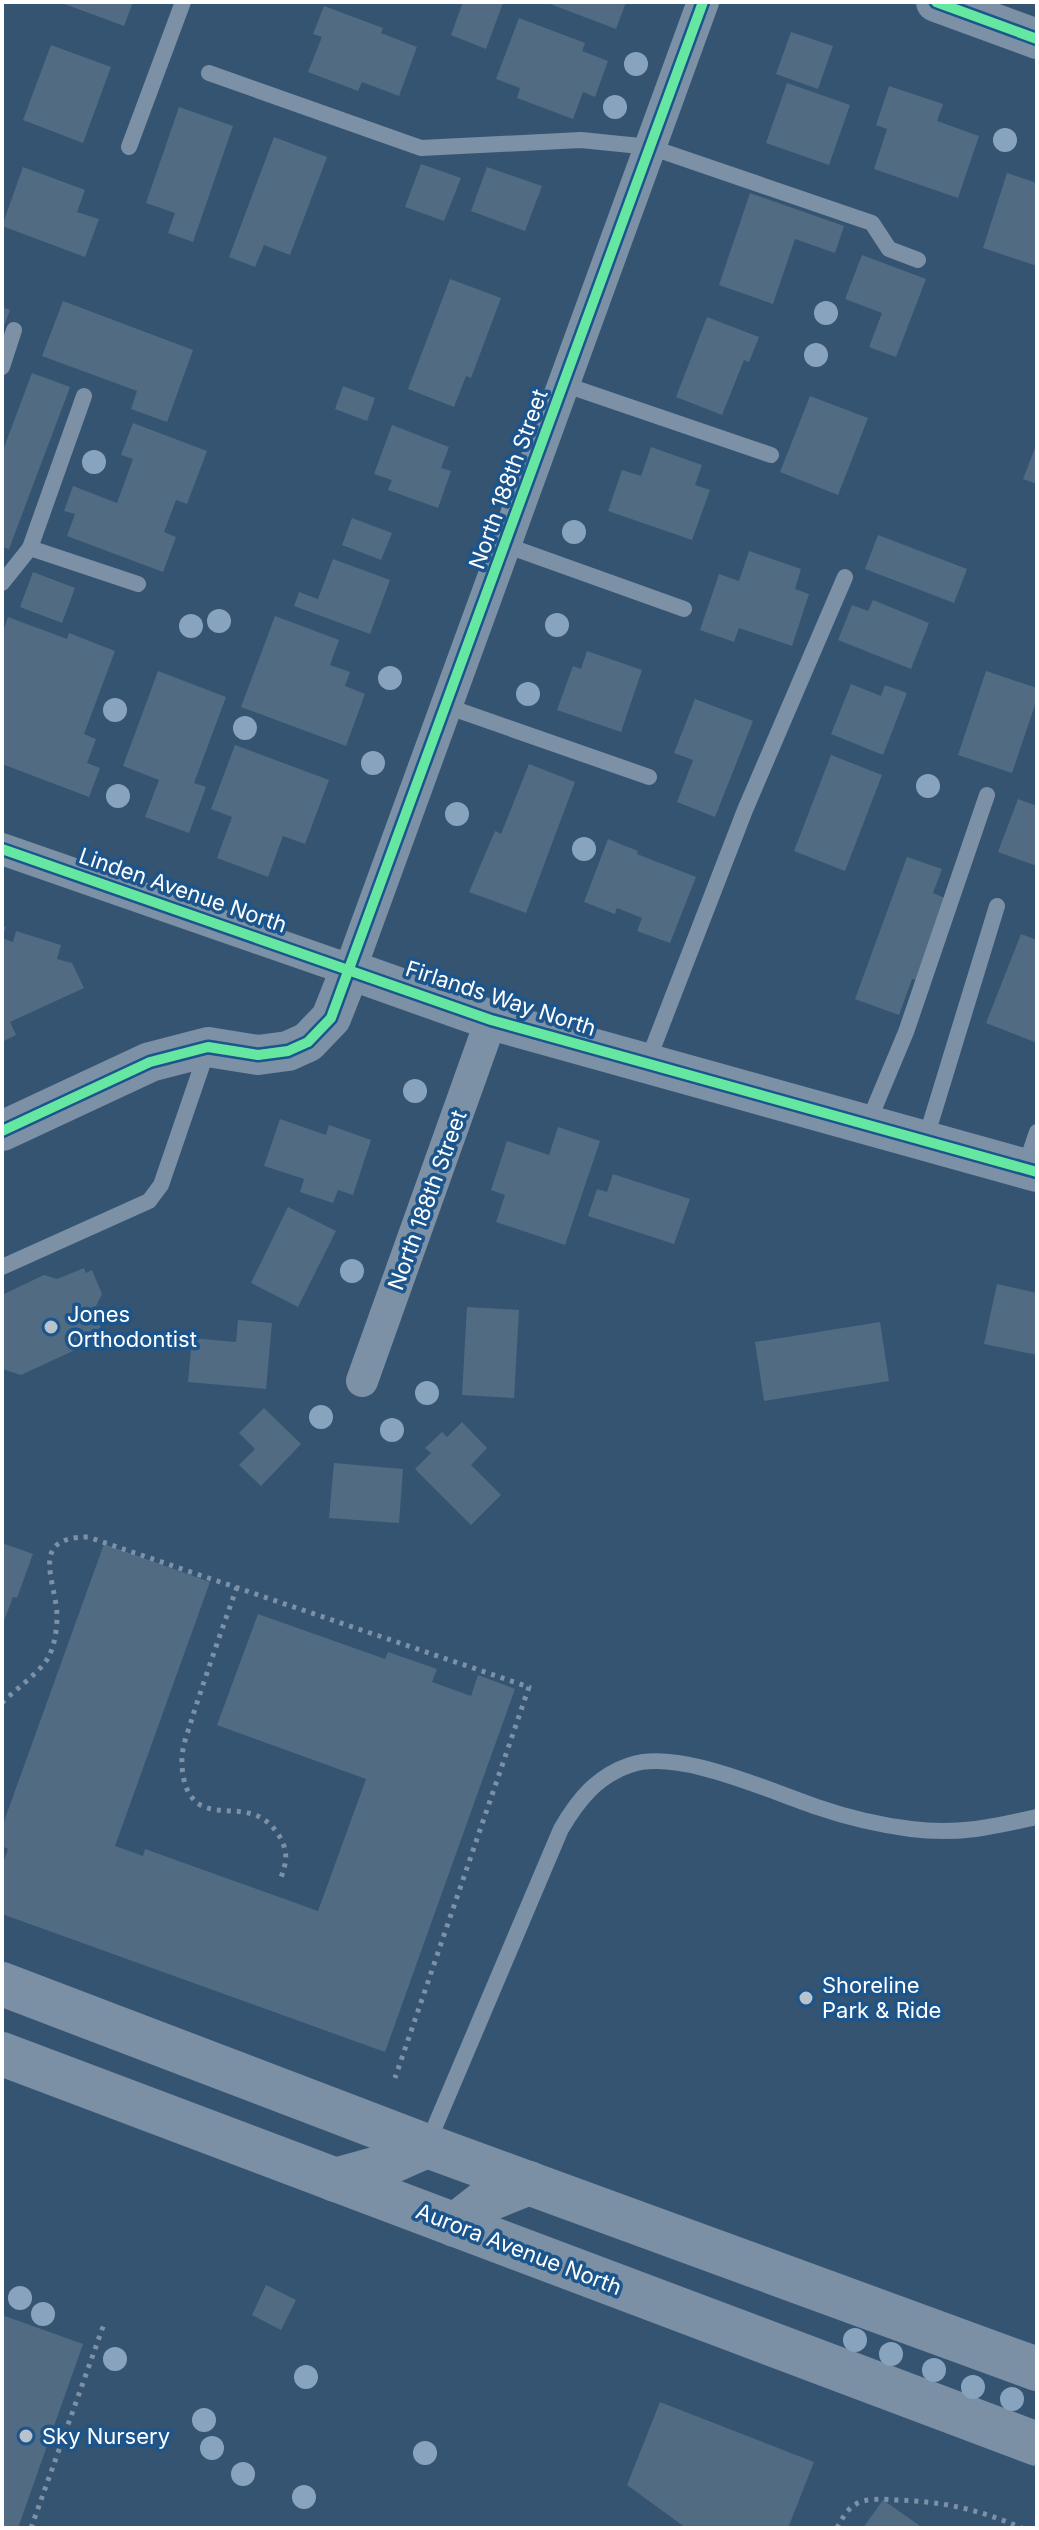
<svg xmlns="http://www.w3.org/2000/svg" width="1039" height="2530" font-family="Inter,sans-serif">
<rect width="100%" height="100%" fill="#355472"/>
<g fill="#516b82">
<polygon points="59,2 133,2 124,26"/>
<polygon points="463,2 503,3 486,49 451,35"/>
<polygon points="545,2 626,2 616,29"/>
<polygon points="324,6 383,28 381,33 417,47 399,96 362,82 358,91 308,72 322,37 313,34"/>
<polygon points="519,18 585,43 582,51 608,61 595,97 583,92 573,119 517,98 520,88 496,79"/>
<polygon points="791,32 833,46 818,89 776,74"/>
<polygon points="51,45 111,67 83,143 23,120"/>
<polygon points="787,83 850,105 829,165 766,143"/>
<polygon points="889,86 943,104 937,121 979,136 958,198 874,169 887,129 876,125"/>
<polygon points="179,107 233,126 193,242 168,233 175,213 146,203"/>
<polygon points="274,137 327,157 290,255 264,245 255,267 229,257"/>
<polygon points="421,164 461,178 444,221 405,207"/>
<polygon points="23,167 85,190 77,212 99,219 85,257 2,226"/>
<polygon points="487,167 542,186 525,231 471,211"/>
<polygon points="1007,173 1037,183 1037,266 983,248"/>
<polygon points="750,193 844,226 835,253 795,239 773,304 719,285"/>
<polygon points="862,255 926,279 896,357 869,347 882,313 845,299"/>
<polygon points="450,279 501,298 471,378 466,376 454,407 408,389"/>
<polygon points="63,301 193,350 167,422 131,409 137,391 42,356"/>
<polygon points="2,307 10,310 2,331"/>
<polygon points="707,317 759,337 749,362 744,360 722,415 676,397"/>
<polygon points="32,373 70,387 9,549 2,547 2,453"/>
<polygon points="343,386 375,398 367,421 335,409"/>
<polygon points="810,396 868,418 838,495 780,472"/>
<polygon points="133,423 207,451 187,504 176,500 164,532 176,537 163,572 67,536 75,514 64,511 73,486 117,503 133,459 121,455"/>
<polygon points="392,425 449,447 441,468 451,471 438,508 388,490 392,480 374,474"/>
<polygon points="1037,443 1037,484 1023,479"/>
<polygon points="651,447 702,465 695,485 710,490 692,540 608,511 622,470 641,476"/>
<polygon points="352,518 392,533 381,560 342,545"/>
<polygon points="878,535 967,569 954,603 865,569"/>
<polygon points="749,551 801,569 795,589 809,594 792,646 739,628 734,642 700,630 719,574 739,581"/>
<polygon points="333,559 390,580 370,634 294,606 299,592 318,599"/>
<polygon points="33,572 75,588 62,623 20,607"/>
<polygon points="873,600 929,623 911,669 838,640 852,605 868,611"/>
<polygon points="275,616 339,640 330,665 350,672 345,686 365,694 346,746 241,707"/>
<polygon points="8,617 67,639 69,633 115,651 84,734 96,739 87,763 100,768 89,797 2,764 2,634"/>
<polygon points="587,651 642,670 621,732 557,710 573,666 581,669"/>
<polygon points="158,671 226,697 194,783 206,787 189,833 145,817 159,780 123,766"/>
<polygon points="986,671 1037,688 1037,699 1012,773 958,755"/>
<polygon points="851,684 881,696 885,685 907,693 883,755 831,734"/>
<polygon points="695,699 753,721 715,817 677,802 693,760 674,753"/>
<polygon points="235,745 329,780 305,844 283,836 268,877 217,858 232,817 211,809"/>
<polygon points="831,755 882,775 845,871 794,851"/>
<polygon points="529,764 575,782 526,913 469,892 495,831 501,834"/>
<polygon points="1018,799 1037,806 1037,866 998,852"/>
<polygon points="608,839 638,851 637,854 696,877 670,943 637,931 642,918 617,908 615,914 584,902"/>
<polygon points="907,857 942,869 933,893 947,899 917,980 912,979 899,1015 855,999"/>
<polygon points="2,926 6,927 2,938 13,942 16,931 61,945 57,959 72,963 84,988 10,1022 16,1035 2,1042"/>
<polygon points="1021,934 1037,940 1037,1043 986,1023"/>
<polygon points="280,1119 326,1135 329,1125 371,1140 353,1195 338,1190 333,1203 300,1192 304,1179 264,1166"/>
<polygon points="558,1127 600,1141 565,1245 496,1222 505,1195 491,1190 507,1141 549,1155"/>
<polygon points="613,1174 690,1199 674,1244 588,1216 597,1189 607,1192"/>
<polygon points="288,1207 336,1231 298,1307 251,1283"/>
<polygon points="84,1268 86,1273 92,1270 102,1294 96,1306 101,1316 96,1318 105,1336 21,1375 2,1369 2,1295 44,1275 57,1279"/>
<polygon points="997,1284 1037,1293 1037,1355 984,1344"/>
<polygon points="467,1307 519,1310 514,1398 462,1395"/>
<polygon points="238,1320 272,1323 266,1389 188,1382 192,1338 236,1342"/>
<polygon points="880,1322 889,1381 764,1401 755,1342"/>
<polygon points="264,1408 301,1444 261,1486 239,1465 255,1449 239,1433"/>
<polygon points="462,1422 487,1448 471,1465 501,1495 471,1525 415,1469 431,1453 425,1448 442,1432 447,1437"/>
<polygon points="334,1463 403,1469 399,1523 329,1518"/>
<polygon points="2,1543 33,1554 17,1598 13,1597 2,1626"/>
<polygon points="104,1544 210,1582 115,1846 143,1856 145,1849 318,1911 366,1779 217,1725 258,1614 385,1659 388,1652 437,1669 432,1682 471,1696 478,1675 515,1689 385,2052 2,1914 2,1865 8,1849 2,1846 2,1827"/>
<polygon points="266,2285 296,2300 281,2330 252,2315"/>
<polygon points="2,2315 83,2344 18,2528 2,2528"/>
<polygon points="660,2402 814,2462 788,2528 686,2528 627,2485"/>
<polygon points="883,2500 923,2528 863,2528"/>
</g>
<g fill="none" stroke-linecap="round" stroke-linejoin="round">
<g stroke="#7c91a6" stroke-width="5" stroke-dasharray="4 6" stroke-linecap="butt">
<path d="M 237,1587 C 222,1629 207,1672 193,1715 C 189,1730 181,1747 182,1763 C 182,1772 184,1785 189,1793 C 208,1827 251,1793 278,1834 C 289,1851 287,1862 280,1880"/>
<path d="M 2,1703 C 15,1689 43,1671 50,1654 C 55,1643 57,1628 57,1616 C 56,1580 28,1537 88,1537 L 529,1687 L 395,2078"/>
<polyline points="31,2528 104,2324"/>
<path d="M 837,2528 C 842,2519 847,2509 856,2504 C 866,2498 882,2499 894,2500 C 941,2501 978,2509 1022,2528"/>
</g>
<g stroke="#7c91a6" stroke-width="16">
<polyline points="209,73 421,148 581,140 650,147 872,223 889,249 918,260"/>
<polyline points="129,147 183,2"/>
<polyline points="2,367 14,330"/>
<polyline points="563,384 771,455"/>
<polyline points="505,545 684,609"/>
<polyline points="30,548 84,396"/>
<polyline points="2,583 30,548 138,584"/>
<polyline points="446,706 649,777"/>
<polyline points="647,1063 745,810 845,577"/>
<polyline points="868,1123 906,1032 987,795"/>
<polyline points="925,1141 997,906"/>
<polyline points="1025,1167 1037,1132"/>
<polyline points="2,1267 149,1201 161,1185 207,1051"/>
<path d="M 427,2145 L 561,1829 C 578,1800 597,1776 630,1765 C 678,1748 769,1791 817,1807 C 846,1817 880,1825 911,1829 C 958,1835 992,1827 1037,1817"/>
</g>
<g stroke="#7c91a6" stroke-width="32">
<polyline points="2,849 350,970 703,2"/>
<polyline points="362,1381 491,1020"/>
</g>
<g stroke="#7c91a6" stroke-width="40">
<polyline points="936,2 1037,39"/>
<polyline points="2,1131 150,1062 208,1047 258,1055 288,1051 308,1042 331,1018 350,970 491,1020 1037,1172"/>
</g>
<g stroke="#7b90a5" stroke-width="44">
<polyline points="335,2180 375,2169 427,2146"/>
<polyline points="455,2225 487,2200 529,2183"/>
</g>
<g stroke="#7c90a5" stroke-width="44">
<polyline points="2,1984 427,2146 1037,2369"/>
<polyline points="2,2054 1037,2444"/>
</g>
<g stroke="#1b558c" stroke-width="15">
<g id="cycleway">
<polyline points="936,2 1037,39"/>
<polyline points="2,849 491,1020 1037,1172"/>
<polyline points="2,1131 150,1062 208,1047 258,1055 288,1051 308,1042 331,1018 703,2"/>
</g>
</g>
<use href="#cycleway" stroke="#66e7a1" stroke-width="10"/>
</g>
<g fill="#88a3bd">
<circle cx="636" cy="64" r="12"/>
<circle cx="615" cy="107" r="12"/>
<circle cx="1005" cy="140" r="12"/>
<circle cx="826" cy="313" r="12"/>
<circle cx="816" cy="355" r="12"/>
<circle cx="94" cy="462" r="12"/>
<circle cx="574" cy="532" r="12"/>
<circle cx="219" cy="621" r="12"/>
<circle cx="557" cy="625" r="12"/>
<circle cx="191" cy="626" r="12"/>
<circle cx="390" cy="678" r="12"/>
<circle cx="528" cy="694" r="12"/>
<circle cx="115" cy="710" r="12"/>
<circle cx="245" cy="728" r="12"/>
<circle cx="373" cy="763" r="12"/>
<circle cx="928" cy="786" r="12"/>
<circle cx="118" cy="796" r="12"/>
<circle cx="457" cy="814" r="12"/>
<circle cx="584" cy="849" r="12"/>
<circle cx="415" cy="1091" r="12"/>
<circle cx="352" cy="1271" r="12"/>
<circle cx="427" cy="1393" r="12"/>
<circle cx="321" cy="1417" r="12"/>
<circle cx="392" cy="1430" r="12"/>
<circle cx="20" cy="2298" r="12"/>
<circle cx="43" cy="2314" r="12"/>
<circle cx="855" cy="2340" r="12"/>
<circle cx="891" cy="2354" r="12"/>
<circle cx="115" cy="2359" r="12"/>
<circle cx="934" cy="2370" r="12"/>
<circle cx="306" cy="2377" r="12"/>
<circle cx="973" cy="2387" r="12"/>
<circle cx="1012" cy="2399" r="12"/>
<circle cx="204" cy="2420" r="12"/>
<circle cx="212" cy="2448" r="12"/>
<circle cx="425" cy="2453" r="12"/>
<circle cx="243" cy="2474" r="12"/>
<circle cx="304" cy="2497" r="12"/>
</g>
<g fill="#b8c3ce" stroke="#1b558c" stroke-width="3">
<circle cx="51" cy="1327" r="8"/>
<circle cx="806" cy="1998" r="8"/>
<circle cx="26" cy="2436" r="8"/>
</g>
<g text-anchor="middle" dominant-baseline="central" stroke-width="7" stroke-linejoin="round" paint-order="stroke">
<g font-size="22" fill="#fff" stroke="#1b558c">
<text transform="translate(508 479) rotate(-70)">North 188th Street</text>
<text transform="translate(183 890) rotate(19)">Linden Avenue North</text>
<text transform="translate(501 998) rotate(18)">Firlands Way North</text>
<text transform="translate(427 1200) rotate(-70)">North 188th Street</text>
<text transform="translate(519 2249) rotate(21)">Aurora Avenue North</text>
</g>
<g font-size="22" fill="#fff" stroke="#1b558c" text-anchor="start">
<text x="67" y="1314">Jones<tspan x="67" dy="25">Orthodontist</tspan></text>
<text x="822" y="1985">Shoreline<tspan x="822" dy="25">Park &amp; Ride</tspan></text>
<text x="42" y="2436">Sky Nursery</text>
</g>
</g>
<rect width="1039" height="2530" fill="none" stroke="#ffffff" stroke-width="8"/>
</svg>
